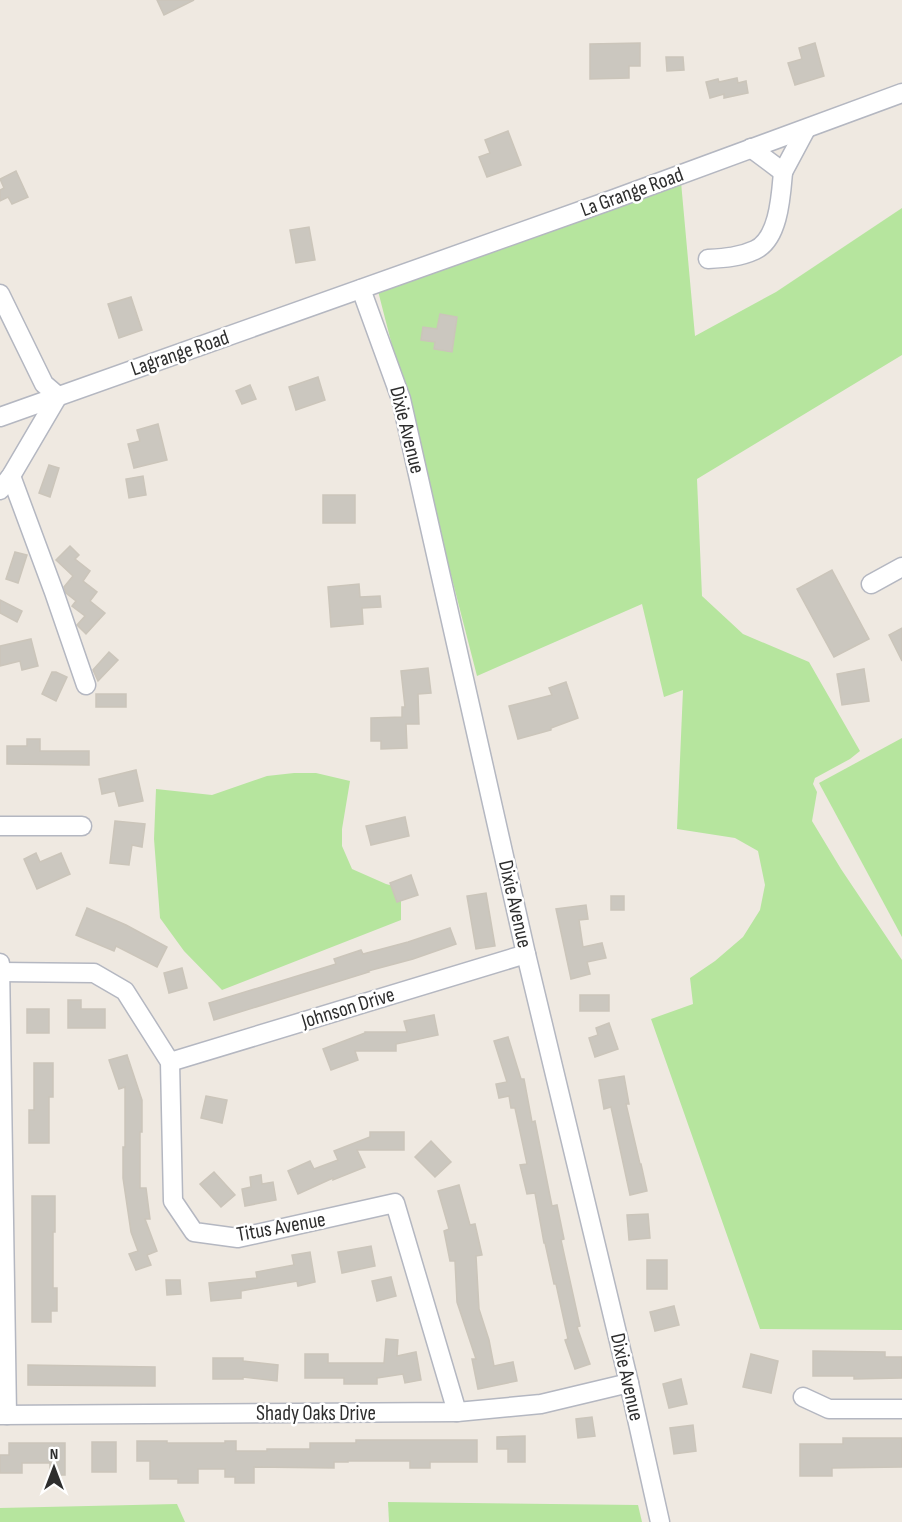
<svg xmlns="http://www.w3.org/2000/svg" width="902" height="1522" font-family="'Sofia Sans Condensed',sans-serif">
<rect width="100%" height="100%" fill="#efe9e1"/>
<g fill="#b6e59e">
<polygon points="681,182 695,336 776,292 902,208 902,355 697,479 702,596 743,634 809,662 860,751 850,759 815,778 813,784 817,792 812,821 841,869 902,960 902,1330 760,1329 651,1019 693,1004 690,978 715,961 743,937 760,910 765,885 758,851 735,838 677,829 683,690 664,697 642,604 477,676 378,291"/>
<polygon points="902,738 902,937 819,783"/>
<polygon points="294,773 316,773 350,781 342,829 342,846 352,869 386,884 401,888 401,920 222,990 184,951 160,918 154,839 156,789 212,795 267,776"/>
<polygon points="388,1502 638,1505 642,1522 389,1522"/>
<polygon points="177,1504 185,1522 0,1522 0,1508"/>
</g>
<g fill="#cbc7bf" stroke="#cbc5ba" stroke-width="1.5">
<polygon points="157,0 194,0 164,15"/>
<polygon points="640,43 640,66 629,66 629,78 590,79 590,44"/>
<polygon points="815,43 824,76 795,85 788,63 802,59 799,48"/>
<polygon points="666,57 683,57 684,70 667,71"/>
<polygon points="737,78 738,83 746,81 748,93 724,98 724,94 710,98 706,82 718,79 719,82"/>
<polygon points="508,131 521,165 487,177 479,157 490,153 485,140"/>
<polygon points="16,171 28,197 12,204 8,197 0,201 0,190 4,188 0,179"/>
<polygon points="309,227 315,260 296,263 290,230"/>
<polygon points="131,297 142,330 119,338 108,304"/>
<polygon points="440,314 457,317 452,352 434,349 435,342 421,340 423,327 437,329"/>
<polygon points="318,377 325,400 296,410 289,387"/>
<polygon points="250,385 256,399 242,404 236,391"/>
<polygon points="158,424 167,460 134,468 128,444 140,441 137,430"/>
<polygon points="49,465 59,468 50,497 39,493"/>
<polygon points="143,476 146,495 129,498 126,479"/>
<rect x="323" y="495" width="32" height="28"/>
<polygon points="70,546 79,555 75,559 90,571 83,581 97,592 90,601 105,613 86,634 77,625 85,616 72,606 76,601 66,593 64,587 73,576 56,560"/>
<polygon points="15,552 27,555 18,583 6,579"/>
<polygon points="832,570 869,639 834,657 797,589"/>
<polygon points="359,584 360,597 380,596 381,607 362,608 363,624 331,627 328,587"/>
<polygon points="0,600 22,611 17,622 0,613"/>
<polygon points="902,628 902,661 889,635"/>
<polygon points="31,639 38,666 22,670 20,661 0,666 0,646"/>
<polygon points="109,652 118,660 98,681 93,670"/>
<polygon points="428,668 431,693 418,694 419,724 406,724 407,748 381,749 381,741 371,741 371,718 402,717 402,707 405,707 401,671"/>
<polygon points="864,669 869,701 842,705 837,674"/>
<polygon points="52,672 56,672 67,677 56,701 42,694"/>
<polygon points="566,682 578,718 551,728 551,730 518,739 509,706 552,695 549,688"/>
<rect x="96" y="694" width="30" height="13"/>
<polygon points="27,739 40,739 40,751 89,751 89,765 7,764 7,746 27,746"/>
<polygon points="136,770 143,801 119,806 115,791 102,794 99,779"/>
<polygon points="405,817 409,836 371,845 366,826"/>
<polygon points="115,821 145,824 142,847 132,845 129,865 110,863"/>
<polygon points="36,853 40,862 61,853 70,874 37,889 24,859"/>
<polygon points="411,875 418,895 397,902 390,883"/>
<polygon points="486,893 495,946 476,949 467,896"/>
<rect x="611" y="896" width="13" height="14"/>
<polygon points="586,905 588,919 579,920 583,947 602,943 606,958 587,962 590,974 571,979 556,909"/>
<polygon points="87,908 126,925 167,947 157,967 116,946 114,951 76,935"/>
<polygon points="450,928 456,944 413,959 368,971 369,972 214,1020 209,1003 336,964 334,959 361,950 363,954 408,942"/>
<polygon points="182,968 187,988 169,993 164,973"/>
<rect x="580" y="995" width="29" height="16"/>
<polygon points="68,1000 81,1000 81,1009 105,1009 105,1028 68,1028"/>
<rect x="27" y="1009" width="22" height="24"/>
<polygon points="434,1015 438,1035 396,1044 396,1051 355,1051 358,1060 331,1070 323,1049 365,1033 365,1032 407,1032 404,1021"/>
<polygon points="609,1023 618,1049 595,1057 589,1038 598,1035 596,1028"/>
<polygon points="508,1037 521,1079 524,1079 532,1122 535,1121 552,1206 557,1205 564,1239 561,1240 580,1326 577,1327 590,1364 575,1369 565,1340 568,1339 556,1284 554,1284 545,1243 544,1243 535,1193 527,1194 520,1165 527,1164 515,1108 511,1108 509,1096 499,1098 496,1084 507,1082 494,1041"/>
<polygon points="127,1055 142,1100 142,1132 140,1132 140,1188 146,1188 150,1219 145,1219 157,1251 147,1255 151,1265 136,1270 129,1254 138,1251 131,1232 123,1178 123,1147 125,1147 125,1087 119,1089 109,1060"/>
<polygon points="34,1063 53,1063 53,1097 49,1097 49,1143 29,1143 29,1110 34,1110"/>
<polygon points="624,1076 629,1104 626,1104 640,1164 641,1164 647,1191 630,1195 611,1107 604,1109 599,1080"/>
<polygon points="206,1096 227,1100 222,1123 201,1118"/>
<polygon points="370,1132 404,1132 404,1150 357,1150 365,1167 333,1180 333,1178 298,1194 288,1171 310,1161 314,1169 338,1160 334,1151 370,1137"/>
<polygon points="431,1141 451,1162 435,1177 415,1157"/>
<polygon points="214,1172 235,1195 221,1207 200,1184"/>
<polygon points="261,1175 262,1184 273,1182 276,1200 245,1206 242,1189 251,1187 250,1177"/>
<polygon points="459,1185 470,1225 475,1224 482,1255 476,1256 479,1309 489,1340 494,1366 513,1362 517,1381 478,1389 472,1359 476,1359 457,1302 455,1261 450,1261 444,1231 449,1229 438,1191"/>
<polygon points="32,1196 55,1196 55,1232 53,1232 53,1288 57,1288 57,1311 51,1311 51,1322 32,1322"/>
<polygon points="648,1214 650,1238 629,1240 627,1215"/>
<polygon points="371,1246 375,1266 342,1273 338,1252"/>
<polygon points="310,1252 315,1282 298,1286 297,1281 241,1291 241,1298 211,1301 209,1283 257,1278 256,1272 294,1265 292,1255"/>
<rect x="647" y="1260" width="20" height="29"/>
<polygon points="391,1277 396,1296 377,1301 372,1281"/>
<polygon points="166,1280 180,1280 181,1294 167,1295"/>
<polygon points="674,1306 679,1325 655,1331 650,1312"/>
<polygon points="386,1339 398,1340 397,1356 416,1352 421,1380 405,1383 403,1374 377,1378 377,1384 344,1384 344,1378 305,1378 305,1354 328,1354 328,1363 384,1363"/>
<polygon points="813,1351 885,1352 885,1357 902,1357 902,1378 854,1379 854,1376 813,1376"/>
<polygon points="751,1354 778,1361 771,1393 743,1387"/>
<polygon points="213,1358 243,1358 243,1361 278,1365 277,1381 243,1377 243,1379 213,1379"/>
<polygon points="28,1365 155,1367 155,1386 28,1385"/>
<polygon points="681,1379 687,1404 669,1408 663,1384"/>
<polygon points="592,1417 595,1436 578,1438 576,1419"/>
<polygon points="693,1425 696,1451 674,1454 670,1428"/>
<polygon points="525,1436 525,1462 508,1462 508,1449 497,1449 497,1437"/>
<polygon points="843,1438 902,1438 902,1467 832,1468 832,1476 800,1476 800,1444 843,1444"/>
<polygon points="356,1440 477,1440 477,1462 430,1462 430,1468 410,1468 410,1461 348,1461 348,1462 334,1462 334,1468 254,1467 254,1483 235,1483 235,1477 225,1477 225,1469 198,1469 198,1483 178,1483 178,1479 150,1479 150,1461 137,1461 137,1441 167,1441 167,1443 225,1443 225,1441 236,1441 236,1451 267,1451 267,1449 310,1449 310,1443 356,1443"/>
<rect x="92" y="1442" width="24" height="30"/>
<polygon points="9,1443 65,1443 65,1475 50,1475 50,1463 22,1463 22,1473 0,1473 0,1455 9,1455"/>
</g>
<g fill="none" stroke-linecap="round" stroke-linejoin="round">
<g stroke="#b4b7c1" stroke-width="21">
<g id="minor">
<polyline points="751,148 783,172 806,129"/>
<path d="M 708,259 C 725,258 740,257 755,250 C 779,239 781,195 783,172"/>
<polyline points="361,289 401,399 526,954 629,1383 660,1522"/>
<polyline points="0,294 44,384 58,396"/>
<polyline points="0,417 614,199 902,93"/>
<polyline points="11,476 54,592 86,685"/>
<polyline points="0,490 11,476 58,396"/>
<polyline points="871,584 902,567"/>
<polyline points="0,826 82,826"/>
<polyline points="0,963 7,1415"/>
<polyline points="0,972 94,973 125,991 170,1062 173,1201 194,1232 238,1238 395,1203 457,1412"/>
<polyline points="170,1062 526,954"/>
<polyline points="803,1397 829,1409 902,1409"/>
<polyline points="0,1415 457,1412 541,1404 629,1383"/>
</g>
</g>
<use href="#minor" stroke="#fff" stroke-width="18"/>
</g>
<g text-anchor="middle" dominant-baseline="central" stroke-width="5" stroke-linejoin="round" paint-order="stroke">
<g font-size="21" fill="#2e2e2e" stroke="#fff">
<text transform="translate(632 192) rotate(-20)">La Grange Road</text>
<text transform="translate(180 353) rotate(-19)">Lagrange Road</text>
<text transform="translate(407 430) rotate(76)">Dixie Avenue</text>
<text transform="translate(515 904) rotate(77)">Dixie Avenue</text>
<text transform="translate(348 1008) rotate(-17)">Johnson Drive</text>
<text transform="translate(281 1227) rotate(-10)">Titus Avenue</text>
<text transform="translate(627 1377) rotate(77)">Dixie Avenue</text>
<text x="316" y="1413">Shady Oaks Drive</text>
</g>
</g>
<g transform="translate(54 1468)" stroke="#ffffff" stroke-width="4.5" paint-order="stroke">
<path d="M0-4.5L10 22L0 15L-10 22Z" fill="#2e2e2e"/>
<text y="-9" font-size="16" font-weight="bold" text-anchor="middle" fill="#2e2e2e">N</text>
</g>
</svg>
